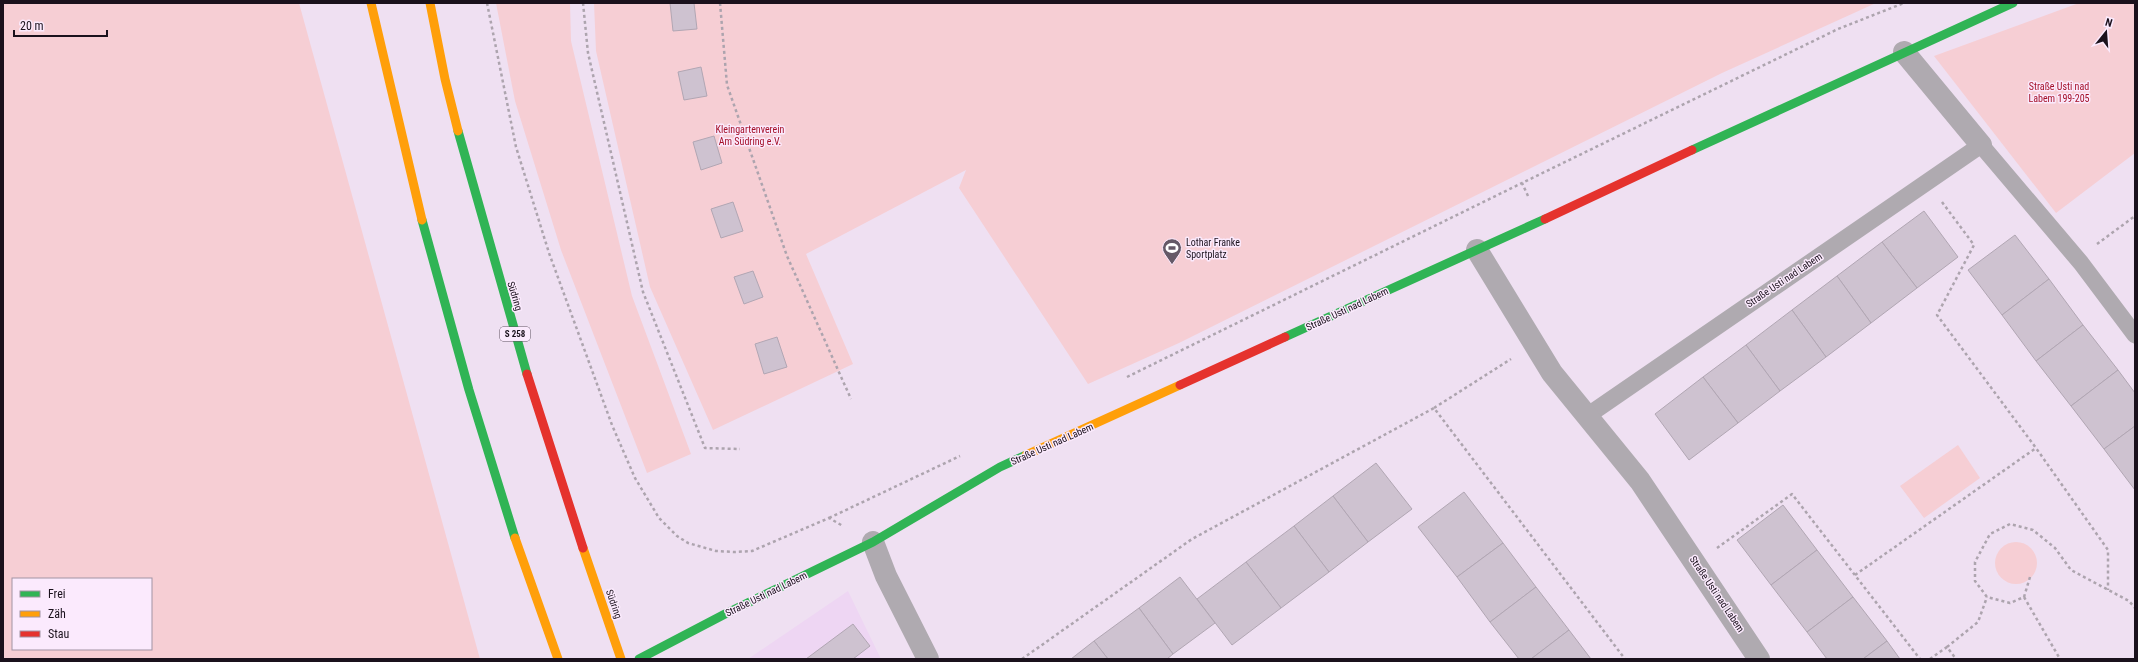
<svg xmlns="http://www.w3.org/2000/svg" width="2138" height="662" font-family="'Roboto Condensed',sans-serif">
<rect width="100%" height="100%" fill="#efe0f2"/>
<polygon fill="#eed6f3" points="848,591 881,659 748,659"/>
<g fill="#f6ced4" fill-rule="evenodd">
<path d="M 3,3 L 299,3 L 480,659 L 3,659 ZM 13,579 L 151,579 L 151,649 L 13,649 Z"/>
<polygon points="496,3 570,3 571,41 632,296 691,454 647,473 561,250 515,101"/>
<polygon points="594,3 1876,3 1722,73 1179,343 1088,384 959,188 966,170 806,254 853,364 713,430 650,287 596,51"/>
<polygon points="2079,3 2135,3 2135,153 2056,213 1934,56"/>
<polygon points="1958,445 1980,478 1924,518 1900,486"/>
<circle cx="2016" cy="563" r="21"/>
</g>
<g fill="#cec2d0" stroke="#b1a6b3">
<polygon points="670,3 694,3 697,29 673,31"/>
<polygon points="701,67 707,96 684,100 678,72"/>
<polygon points="714,136 722,163 701,170 693,142"/>
<polygon points="733,202 743,231 721,238 711,209"/>
<polygon points="1924,211 1958,257 1917,288 1882,242"/>
<polygon points="2015,235 2049,279 2002,315 1968,270"/>
<polygon points="1882,242 1917,288 1871,323 1837,276"/>
<polygon points="753,271 763,297 744,304 734,277"/>
<polygon points="1837,276 1871,323 1826,357 1792,310"/>
<polygon points="2049,279 2083,325 2036,361 2002,315"/>
<polygon points="1792,310 1826,357 1780,391 1746,345"/>
<polygon points="2083,325 2118,370 2071,406 2036,361"/>
<polygon points="777,337 787,367 764,374 755,344"/>
<polygon points="1746,345 1780,391 1738,423 1703,377"/>
<polygon points="2118,370 2135,393 2135,426 2104,449 2071,406"/>
<polygon points="1703,377 1738,423 1689,460 1655,414"/>
<polygon points="2135,426 2135,490 2104,449"/>
<polygon points="1376,463 1412,509 1368,542 1333,496"/>
<polygon points="1464,492 1503,543 1457,577 1418,527"/>
<polygon points="1333,496 1368,542 1329,572 1294,526"/>
<polygon points="1783,505 1817,550 1771,585 1737,540"/>
<polygon points="1294,526 1329,572 1281,608 1246,562"/>
<polygon points="1503,543 1536,587 1490,622 1457,577"/>
<polygon points="1817,550 1853,597 1807,632 1771,585"/>
<polygon points="1246,562 1281,608 1232,645 1197,599"/>
<polygon points="1180,577 1215,623 1173,654 1139,608"/>
<polygon points="1536,587 1569,630 1531,659 1519,659 1490,622"/>
<polygon points="1853,597 1887,641 1863,659 1827,659 1807,632"/>
<polygon points="1139,608 1173,654 1167,659 1108,659 1094,641"/>
<polygon points="853,624 870,646 853,659 806,659"/>
<polygon points="1569,630 1591,659 1531,659"/>
<polygon points="1094,641 1108,659 1071,659"/>
<polygon points="1887,641 1900,659 1863,659"/>
</g>
<g fill="none" stroke-linecap="round" stroke-linejoin="round">
<g stroke="#ada4ae" stroke-width="2.5" stroke-dasharray="3 3" stroke-linecap="butt">
<polyline points="487,3 516,147 549,253 612,425 635,478 659,518 677,536 688,543 716,551 735,552 752,551 829,518 843,526"/>
<polyline points="583,3 588,53 643,292 705,448 740,449"/>
<polyline points="720,3 727,85 787,256 851,399"/>
<polyline points="1528,196 1522,183 1838,29 1904,3"/>
<polyline points="1942,202 1974,245 1937,315 2036,448 2108,550 2108,590"/>
<polyline points="2097,244 2135,216"/>
<polyline points="1127,377 1522,183"/>
<polyline points="1434,408 1511,359"/>
<polyline points="829,518 960,456"/>
<polyline points="1717,548 1792,494 1920,659"/>
<polyline points="1855,575 2036,448"/>
<polyline points="2030,577 2024,597 2010,603 1987,597 1975,581 1975,562 1990,534 2010,524 2033,530 2055,548 2071,570 2129,601 2135,608"/>
<polyline points="2024,597 2060,659"/>
<polyline points="1947,647 1978,622 1987,597"/>
<polyline points="1022,659 1192,539 1434,408 1625,659"/>
<polyline points="1930,659 1947,647 1956,659"/>
</g>
<polyline stroke="#afaab0" stroke-width="17" points="1587,416 1981,145 2081,263 2135,335"/>
<g stroke="#afaab0" stroke-width="22">
<polyline points="1904,52 1981,145"/>
<polyline points="1477,250 1552,373 1640,481 1759,659"/>
<polyline points="873,542 886,576 928,659"/>
</g>
<g stroke="#30b455" stroke-width="9">
<polyline points="458,131 527,374"/>
<polyline points="1692,150 2013,3"/>
<polyline points="422,220 469,390 515,538"/>
<polyline points="1285,337 1545,219"/>
<polyline points="639,659 725,614 873,542 1000,467 1026,455"/>
</g>
<g stroke="#ff9f0a" stroke-width="9">
<polyline points="371,3 422,220"/>
<polyline points="430,3 445,79 458,131"/>
<polyline points="1026,455 1180,385"/>
<polyline points="515,538 558,659"/>
<polyline points="583,548 621,659"/>
</g>
<g stroke="#e5322d" stroke-width="9">
<polyline points="1545,219 1692,150"/>
<polyline points="527,374 583,548"/>
<polyline points="1180,385 1285,337"/>
</g>
</g>
<defs>
<g id="stadium-pin" transform="scale(1)"><path d="M0 17L-7.5 6A9.5 9.5 0 1 1 7.5 6Z" fill="#655967" stroke="#fbeafd"/><path d="M0-5a6.5 5 0 1 0 0 10a6.5 5 0 1 0 0-10ZM-3.5-1.8h7v3.6h-7Z" fill="#fff"/></g>
</defs>
<g fill-rule="evenodd">
<use href="#stadium-pin" x="1172" y="248"/>
</g>
<g text-anchor="middle" dominant-baseline="central" stroke-width="3" stroke-linejoin="round" paint-order="stroke">
<rect fill="#fbeafd" stroke="#5e5260" stroke-width="1" x="500" y="327" width="30" height="14" rx="3"/>
<g font-size="9" font-weight="bold" fill="#1a111c">
<text x="515" y="334">S 258</text>
</g>
<g font-size="10" fill="#a41028" stroke="#fbeafd">
<text x="2059" y="86">Straße Usti nad<tspan x="2059" dy="12">Labem 199-205</tspan></text>
<text x="750" y="129">Kleingartenverein<tspan x="750" dy="12">Am Südring e.V.</tspan></text>
</g>
<g font-size="10" fill="#1a111c" stroke="#fbeafd" text-anchor="start">
<text x="1186" y="242">Lothar Franke<tspan x="1186" dy="12">Sportplatz</tspan></text>
</g>
<g font-size="10" fill="#1a111c" stroke="#fbeafd">
<text transform="translate(1784 280) rotate(-34)">Straße Usti nad Labem</text>
<text transform="translate(515 296) rotate(73)">Südring</text>
<text transform="translate(1347 309) rotate(-25)">Straße Usti nad Labem</text>
<text transform="translate(1052 444) rotate(-24)">Straße Usti nad Labem</text>
<text transform="translate(766 594) rotate(-26)">Straße Usti nad Labem</text>
<text transform="translate(1717 594) rotate(56)">Straße Usti nad Labem</text>
<text transform="translate(614 604) rotate(71)">Südring</text>
</g>
</g>
<rect width="2138" height="662" fill="none" stroke="#1a111c" stroke-width="8"/>
<rect x="12" y="578" width="140" height="72" fill="#fbeafd" stroke="#a193a3"/>
<rect x="20" y="591" width="20" height="6" fill="#30b455" stroke="#a193a3"/>
<text x="48" y="598" font-size="12" fill="#1a111c">Frei</text>
<rect x="20" y="611" width="20" height="6" fill="#ff9f0a" stroke="#a193a3"/>
<text x="48" y="618" font-size="12" fill="#1a111c">Zäh</text>
<rect x="20" y="631" width="20" height="6" fill="#e5322d" stroke="#a193a3"/>
<text x="48" y="638" font-size="12" fill="#1a111c">Stau</text>
<g transform="translate(2106 32) rotate(17)" stroke="#fbeafd" stroke-width="3" paint-order="stroke">
<path d="M0-3L7 15L0 10L-7 15Z" fill="#1a111c"/>
<text y="-6" font-size="11" font-weight="bold" text-anchor="middle" fill="#1a111c">N</text>
</g>
<path d="M14 30v6h93v-6" fill="none" stroke="#1a111c" stroke-width="2"/>
<text x="20" y="30" font-size="12" fill="#1a111c" stroke="#fbeafd" stroke-width="3" paint-order="stroke">20 m</text>
</svg>
